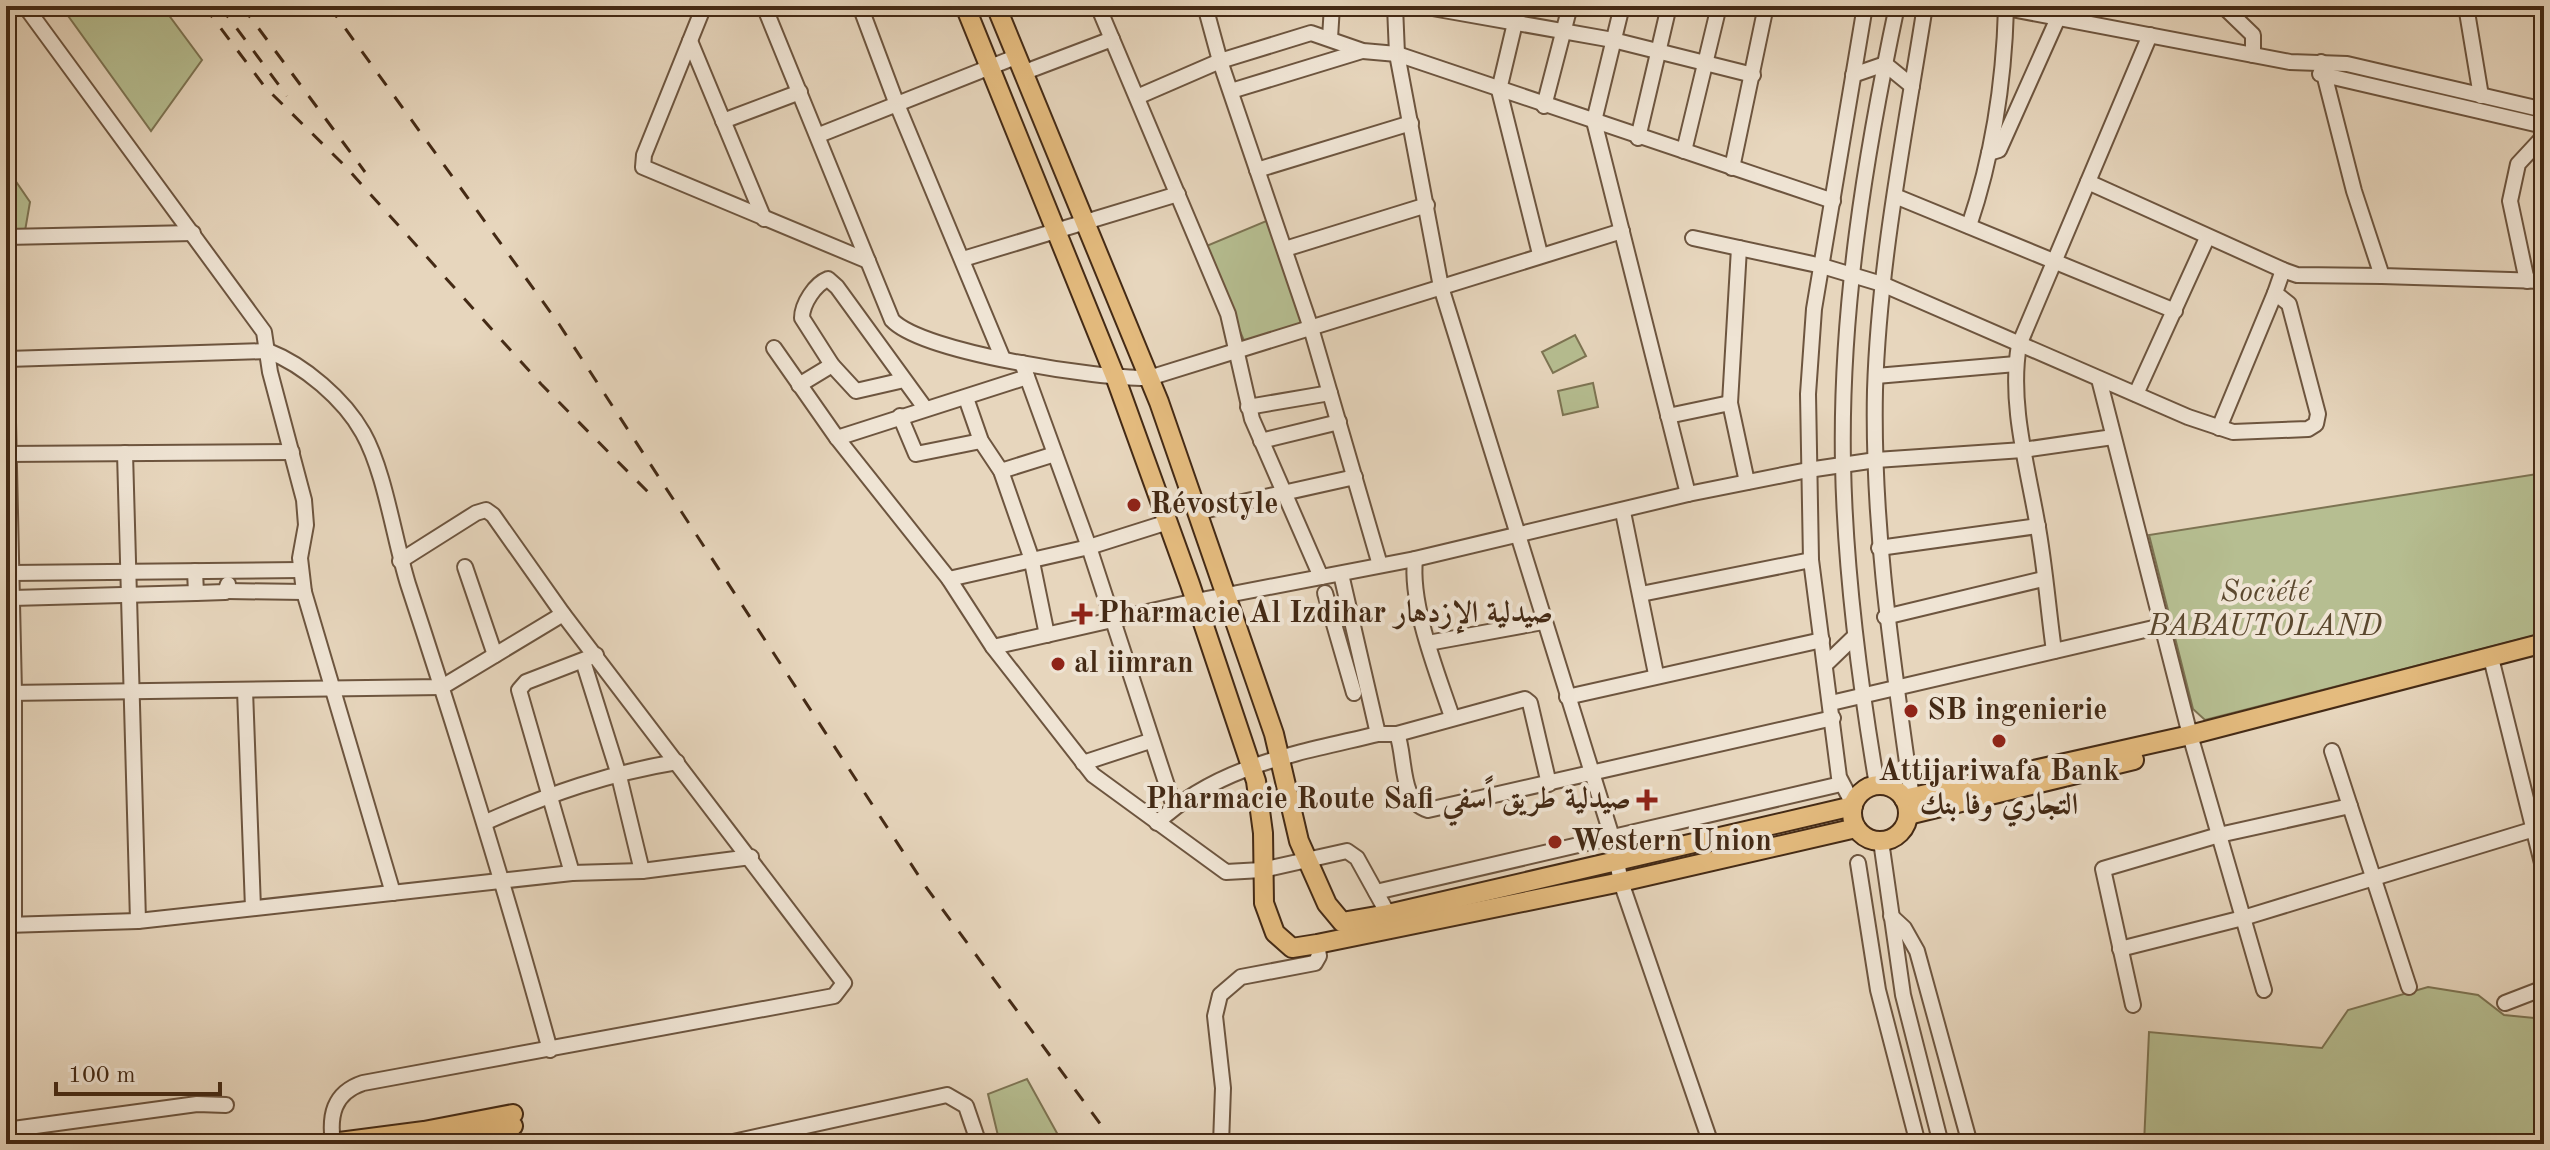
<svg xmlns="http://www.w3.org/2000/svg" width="2550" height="1150" font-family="'Old Standard TT',Amiri,serif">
<rect width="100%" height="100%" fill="#e7d6bd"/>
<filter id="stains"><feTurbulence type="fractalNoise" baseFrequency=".0025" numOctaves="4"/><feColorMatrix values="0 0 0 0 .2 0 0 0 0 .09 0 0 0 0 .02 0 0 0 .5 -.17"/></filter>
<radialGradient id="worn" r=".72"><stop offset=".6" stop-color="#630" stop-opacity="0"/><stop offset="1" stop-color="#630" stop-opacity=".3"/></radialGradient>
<g fill="#b6be91" stroke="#7d7453" stroke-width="2">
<polygon points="61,6 162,6 202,60 151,131"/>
<polygon points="6,167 30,202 25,231 6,231"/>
<polygon points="1271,219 1307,329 1245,343 1204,247"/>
<polygon points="1575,335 1586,356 1553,373 1542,352"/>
<polygon points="1593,383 1598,407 1563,415 1558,391"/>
<polygon points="2544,473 2544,633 2205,720 2193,709 2149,535"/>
<polygon points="2428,987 2478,995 2504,1015 2544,1019 2544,1144 2144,1144 2149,1032 2322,1048 2348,1010"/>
<polygon points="1027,1079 1063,1144 1000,1144 988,1094"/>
</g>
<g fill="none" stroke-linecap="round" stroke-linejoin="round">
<g stroke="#6d553f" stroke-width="18">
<g id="minor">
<polyline points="25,6 264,332 270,372 304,500 306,525 300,558 304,592 393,893"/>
<polyline points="704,6 644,155 643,167 868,261"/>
<path d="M 764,6 L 892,320 C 923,353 1100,379 1149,378 L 1622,231"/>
<polyline points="860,6 896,102 1003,359"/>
<polyline points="1098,6 1228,314 1252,419 1321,577"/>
<polyline points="1205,6 1220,61 1311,328 1380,565"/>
<polyline points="1395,6 1397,54 1441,287 1612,837 1621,882 1711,1144"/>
<polyline points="1421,6 1613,40 1753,75"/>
<polyline points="1519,6 1499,90 1540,254"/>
<polyline points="1622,6 1594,121 1688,494"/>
<polyline points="1996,6 2290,62 2347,64 2544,110"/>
<polyline points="2223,6 2253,35 2253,55"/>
<polyline points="2466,6 2481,96"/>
<polyline points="1330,38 1332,6"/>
<polyline points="690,41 764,219"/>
<polyline points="2321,62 2354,191 2382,276 2544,281"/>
<polyline points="1025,72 1112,39"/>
<polyline points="2320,74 2544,126"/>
<polyline points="1853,75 1885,64 1912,86"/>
<polyline points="1231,91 1362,51"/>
<polyline points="1137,97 1220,61 1311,33 1363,51 1397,54 1833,201"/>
<polyline points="1544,106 1570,6"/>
<polyline points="723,121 800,92"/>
<polyline points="819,135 1018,56"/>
<polyline points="1638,138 1669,6"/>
<polyline points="1684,151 1719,6"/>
<polyline points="1989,153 1999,150 2058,18"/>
<polyline points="1732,168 1766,6"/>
<polyline points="1257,170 1411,123"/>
<polyline points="2088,182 2283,270 2297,275 2382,276"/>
<polyline points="1895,196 2175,311"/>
<path d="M 1969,226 C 1993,155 2004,83 2006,8"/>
<polyline points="6,237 193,233"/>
<polyline points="1693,238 1822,266 1882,284 2188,417 2233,432 2308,429 2316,424 2318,414 2289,304 2275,293 2283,270"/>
<polyline points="1739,248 1730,403 1747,482"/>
<polyline points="1285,249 1427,205"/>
<polyline points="963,259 1178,194"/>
<polyline points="2527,281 2510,201 2518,164 2544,136"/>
<polyline points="6,332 14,693 14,925"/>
<polyline points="774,348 837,438 949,579 993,647 1093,775 1226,872 1262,870 1347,851 1357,858 1388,914"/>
<path d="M 7,359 L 268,351 C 304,365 344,399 363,433 C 385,472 394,539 408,584 C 459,739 507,894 550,1050"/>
<polyline points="1022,363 1089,547 1174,807"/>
<polyline points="1876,376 2016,364"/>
<polyline points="2099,379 2190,735 2264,990"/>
<path d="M 904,380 L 856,391 L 832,365 L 802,318 C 802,304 815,284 828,279 L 837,287 L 925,408"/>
<polyline points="799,385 832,365"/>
<polyline points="2136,394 2207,238"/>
<polyline points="966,398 981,441 1001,471 1031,557 1047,635"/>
<polyline points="1248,407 1330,393"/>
<polyline points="900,416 916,454 981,441"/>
<polyline points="1668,416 1730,403"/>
<polyline points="2219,428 2275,293"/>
<polyline points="837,438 1027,377"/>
<polyline points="1261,441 1339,422"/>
<polyline points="125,453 138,921"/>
<polyline points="6,454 292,452"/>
<polyline points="1001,471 1055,454"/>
<polyline points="1198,512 1355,477"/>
<polyline points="1623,512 1656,674"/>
<polyline points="1879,548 2038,526"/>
<path d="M 1415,559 C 1410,606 1437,672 1452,717"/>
<polyline points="465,567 495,655"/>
<polyline points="11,573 300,570"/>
<polyline points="1341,574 1378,734"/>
<polyline points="949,579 1089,547 1168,522"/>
<polyline points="227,591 304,592"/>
<polyline points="196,593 225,592 228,584"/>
<polyline points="1325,593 1354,693"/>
<polyline points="1641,594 1811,560"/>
<polyline points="12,598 196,593 195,571"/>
<polyline points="1885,617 2043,579"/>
<polyline points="1428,643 1543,622"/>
<polyline points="993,647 1196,601 1415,559 1688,494 1808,470 1876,460 2023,450 2113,437"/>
<path d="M 2054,651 C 2048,608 2045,565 2037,522 C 2027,465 2009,402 2019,345 L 2150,35"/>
<polyline points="583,661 618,772 642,871"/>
<polyline points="1825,665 1855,636"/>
<polyline points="2493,666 2544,871"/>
<polyline points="245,690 253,908"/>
<polyline points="8,693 442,687 563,614"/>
<polyline points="1567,697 1822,640"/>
<polyline points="1831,703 2162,626"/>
<path d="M 1397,734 C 1406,756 1399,802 1428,810 L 1833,718"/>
<polyline points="2332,751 2409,987"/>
<polyline points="1083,763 1150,741"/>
<path d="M 1877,785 C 1859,679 1845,572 1843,464 C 1840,310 1865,156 1897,6"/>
<path d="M 1912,798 C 1893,662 1872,528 1875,390 C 1879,261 1905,133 1925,6"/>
<polyline points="1853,804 1839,777 1811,560 1808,394 1814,309 1865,6"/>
<path d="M 486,822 C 549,794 609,773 677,762"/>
<path d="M 1157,823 C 1218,765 1299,753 1378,734 L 1397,734 L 1525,699 L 1530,703 L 1549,784"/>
<polyline points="1881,841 1903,995 1941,1144"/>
<polyline points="1858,863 1878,990 1918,1144"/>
<polyline points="572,873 519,690 526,682 596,655"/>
<polyline points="1376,892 1841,784"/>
<polyline points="1891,916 1904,928 1917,951 1970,1144"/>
<polyline points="6,925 138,921 572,873 642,871 751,857"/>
<polyline points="2120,949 2243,918 2531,830"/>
<polyline points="2505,1003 2544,988"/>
<polyline points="2133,1005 2103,869 2219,835 2350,806"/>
<polyline points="6,1130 197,1104 226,1105"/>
<path d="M 333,1144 C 329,1116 333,1093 363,1083 L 834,996 L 844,983 L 563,614 L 493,515 L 486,510 L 476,513 L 400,561"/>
<polyline points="724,1144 947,1095 966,1106 979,1144"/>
<polyline points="1221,1144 1223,1088 1215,1016 1220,995 1241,977 1315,963 1319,956 1317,944"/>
</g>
</g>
<g stroke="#442a15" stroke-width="22">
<g id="major">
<polyline points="965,6 1116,379 1190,584 1256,781 1263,833 1264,903 1275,933 1292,948 1317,944 1621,882 1856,828"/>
<polyline points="996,6 1159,402 1274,734 1299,841 1327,904 1342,922 1388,914 1853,806"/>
<circle cx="1880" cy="813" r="28"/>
<polyline points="1904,799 2190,735 2544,643"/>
<polyline points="1908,815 2134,760"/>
<polyline points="324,1144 424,1131 513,1114"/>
<polyline points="430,1144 513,1126"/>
</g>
</g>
<use href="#minor" stroke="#efe4d4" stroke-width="14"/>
<use href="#major" stroke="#e4bb7e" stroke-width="18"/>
<g stroke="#442a15" stroke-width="3" stroke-dasharray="14 14" stroke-linecap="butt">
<polyline points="204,6 265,87 345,166 541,384 650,494"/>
<polyline points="220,6 287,96"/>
<polyline points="242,6 365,172"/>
<polyline points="329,6 559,324 926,887 1115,1144"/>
</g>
</g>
<g fill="#8f2418" stroke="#efe4d4" stroke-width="3">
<circle cx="1134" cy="505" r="8"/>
<path d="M1078 602h8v8h8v8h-8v8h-8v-8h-8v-8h8z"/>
<circle cx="1058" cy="664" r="8"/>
<circle cx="1911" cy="711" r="8"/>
<circle cx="1999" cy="741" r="8"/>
<path d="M1643 788h8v8h8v8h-8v8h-8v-8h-8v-8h8z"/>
<circle cx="1555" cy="842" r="8"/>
</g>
<g text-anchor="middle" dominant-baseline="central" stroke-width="8" stroke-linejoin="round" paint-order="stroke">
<g font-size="30" font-weight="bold" fill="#442a15" stroke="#efe4d4" text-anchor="start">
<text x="1150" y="505">Révostyle</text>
<text x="1098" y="614">Pharmacie Al Izdihar صيدلية الإزدهار</text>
<text x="1074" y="664">al iimran</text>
<text x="1927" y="711">SB ingenierie</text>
<text x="1999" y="772" text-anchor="middle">Attijariwafa Bank<tspan x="1999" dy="34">التجاري وفا بنك</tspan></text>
<text x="1631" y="800" text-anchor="end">Pharmacie Route Safi صيدلية طريق اًسفي</text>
<text x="1571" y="842">Western Union</text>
</g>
<g font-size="30" font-style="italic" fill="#5b482e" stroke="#efe4d4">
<text x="2265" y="593">Société<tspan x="2265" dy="34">BABAUTOLAND</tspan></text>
</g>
</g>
<rect width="2550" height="1150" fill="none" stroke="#e7d6bd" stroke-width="32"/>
<rect x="8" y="8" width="2534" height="1134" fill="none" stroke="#442a15" stroke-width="4"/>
<rect x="16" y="16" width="2518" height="1118" fill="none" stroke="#442a15" stroke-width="2"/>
<path d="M56 1082v12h164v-12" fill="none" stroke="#442a15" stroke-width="4"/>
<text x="68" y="1082" font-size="24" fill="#442a15" stroke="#efe4d4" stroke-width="6" paint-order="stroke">100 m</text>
<rect width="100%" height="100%" filter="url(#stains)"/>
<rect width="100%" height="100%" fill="url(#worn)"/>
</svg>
